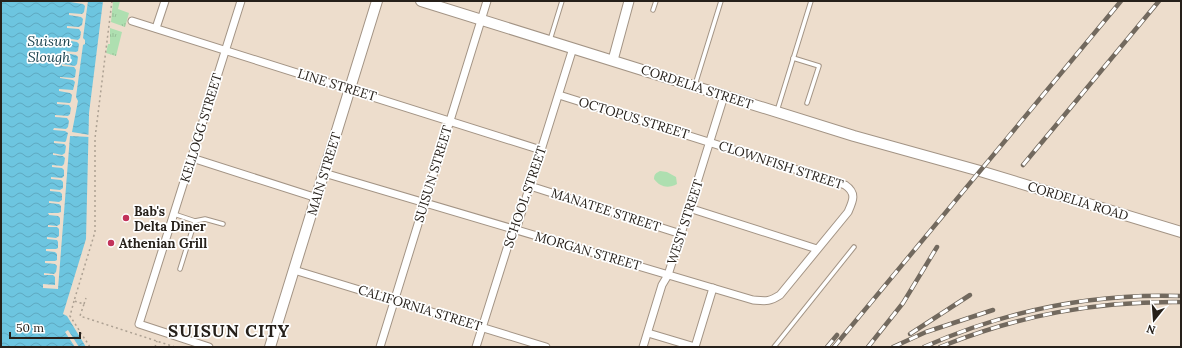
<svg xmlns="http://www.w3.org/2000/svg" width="1182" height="348" font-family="Lora,serif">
<defs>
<pattern id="grass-tufts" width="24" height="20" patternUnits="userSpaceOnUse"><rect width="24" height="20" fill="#aedfb0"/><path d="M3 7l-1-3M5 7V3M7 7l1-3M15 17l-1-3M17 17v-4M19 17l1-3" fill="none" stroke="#96bf97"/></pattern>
<pattern id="water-waves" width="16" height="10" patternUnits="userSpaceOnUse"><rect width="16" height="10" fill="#6dc5e0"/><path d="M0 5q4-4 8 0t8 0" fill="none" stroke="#5ea9c0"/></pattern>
</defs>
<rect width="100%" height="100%" fill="#edddcc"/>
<g fill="url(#grass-tufts)">
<polygon points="113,1 120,1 118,9 129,13 125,27 111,22"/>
<polygon points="110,28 122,32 116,56 106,53 108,44 110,44"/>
</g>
<path fill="#aedfb0" d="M 660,171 L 667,172 L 676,177 L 677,184 C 668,189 660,187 654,179 C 654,174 656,173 660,171 Z"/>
<polygon fill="url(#water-waves)" points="1,1 103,1 89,113 86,239 63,314 67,316 86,347 1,347"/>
<g fill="#edddcc">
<polygon points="71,1 88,1 83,38 85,40 85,44 83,45 76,97 78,101 72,132 90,135 90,137 70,136 58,289 43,288 43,284 55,285 55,277 53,275 44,275 44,273 54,274 56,272 57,266 55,264 45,263 45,261 55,261 57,260 57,254 55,252 46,251 46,249 56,249 58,248 58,242 57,240 47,239 47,237 56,238 59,236 59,229 57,227 48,227 48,225 57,226 60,224 60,218 58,216 49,215 48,213 58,213 61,212 61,206 59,204 49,203 49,201 59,202 62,200 62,194 60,192 50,191 50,189 60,190 63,188 63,182 61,180 51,179 51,177 62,178 64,176 64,170 62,168 52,167 52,165 62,166 64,164 65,158 63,156 53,155 53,153 62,155 65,153 66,146 64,144 54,143 54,141 65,142 66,141 68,133 65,131 53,130 54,128 66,129 68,127 69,121 67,118 55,117 55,115 68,116 70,114 71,108 69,105 57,104 57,102 70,103 71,101 72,95 70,93 59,91 59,89 73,90 75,82 73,80 60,78 60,77 73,78 75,77 76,70 74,67 62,66 62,64 75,66 77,64 78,57 76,55 64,53 64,51 76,52 78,51 79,44 77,42 65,40 65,38 78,40 80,38 81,32 79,29 67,28 67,26 79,27 82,25 83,19 81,17 69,15 69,13 82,14 84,12 85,6 83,4 70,2"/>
<polygon points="68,330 79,347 75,347 65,332"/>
</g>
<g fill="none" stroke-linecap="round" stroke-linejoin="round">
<g stroke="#a39485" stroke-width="5.5">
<g id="service">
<polyline points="653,10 656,1"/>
<polyline points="550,40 562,1"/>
<polyline points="793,58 819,66 807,103"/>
<polyline points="695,85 721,1"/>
<polyline points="777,111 811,1"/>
<polyline points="174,214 195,221 205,219 223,224"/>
<polyline points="180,269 195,221"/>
<polyline points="774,347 854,247"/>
</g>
</g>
<g stroke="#a39485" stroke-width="9">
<g id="minor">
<polyline points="132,21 541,150"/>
<polyline points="156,28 165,1"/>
<polyline points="192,158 317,198"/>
<path d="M 324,173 L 753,300 C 766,301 769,302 780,295 L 848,212 C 853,201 857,193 845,185 L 559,95"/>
<polyline points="530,186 681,234"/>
<polyline points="689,208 817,249"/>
<polyline points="294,270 546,347"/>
<polyline points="648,333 695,347"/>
<polyline points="209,347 139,324 241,1"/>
<polyline points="380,347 487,1"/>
<polyline points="476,347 510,239 516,230 573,48"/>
<polyline points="643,347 662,285 668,275 681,234 724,96"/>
<polyline points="695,347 713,288"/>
</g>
</g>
<g stroke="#a39485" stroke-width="11">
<polyline id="tertiary" points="613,60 629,1"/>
</g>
<g stroke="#a39485" stroke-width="12">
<g id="secondary">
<polyline points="421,1 854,136 980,171 1181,232"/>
<polyline points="270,347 377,1"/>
</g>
</g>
<g stroke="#ada193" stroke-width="1.5" stroke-dasharray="2 3" stroke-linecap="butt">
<polyline points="112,1 95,138 95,232 74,301 84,304 80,316 175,347"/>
<polyline points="74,301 70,316 90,347"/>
<polyline points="84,304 86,298"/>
<polyline points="155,347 157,341"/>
</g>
<use href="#service" stroke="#fff" stroke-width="3.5"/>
<use href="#minor" stroke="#fff" stroke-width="7"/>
<use href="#tertiary" stroke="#fff" stroke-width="9"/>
<use href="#secondary" stroke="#fff" stroke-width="10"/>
<g stroke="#72695e" stroke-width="4.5">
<g id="rail">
<polyline points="1023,165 1159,1"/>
<polyline points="910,334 970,295"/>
<polyline points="827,347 837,335"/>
<polyline points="834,347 1121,1"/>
<polyline points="868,347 903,303 937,247"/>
<polyline points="893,347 926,332 993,310"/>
<path d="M 924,347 C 1005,311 1093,293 1181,296"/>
<path d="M 940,347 C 1020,315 1095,301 1181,302"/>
</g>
</g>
<use href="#rail" stroke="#fff" stroke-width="3" stroke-dasharray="9" stroke-linecap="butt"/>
</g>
<g fill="#c2325a" stroke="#fff" stroke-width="1.5">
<circle cx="126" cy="218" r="4"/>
<circle cx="111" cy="243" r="4"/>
</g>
<g text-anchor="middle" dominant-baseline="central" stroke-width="3.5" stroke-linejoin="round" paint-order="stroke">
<g font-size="13" fill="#26201a" stroke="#fff">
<text transform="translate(337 85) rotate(17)">LINE STREET</text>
<text transform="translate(697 87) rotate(18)">CORDELIA STREET</text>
<text transform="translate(634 118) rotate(17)">OCTOPUS STREET</text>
<text transform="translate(201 128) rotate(-73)">KELLOGG STREET</text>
<text transform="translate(781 165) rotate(18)">CLOWNFISH STREET</text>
<text transform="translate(324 174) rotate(-73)">MAIN STREET</text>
<text transform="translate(433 174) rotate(-73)">SUISUN STREET</text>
<text transform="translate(525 197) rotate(-71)">SCHOOL STREET</text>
<text transform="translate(1078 201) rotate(17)">CORDELIA ROAD</text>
<text transform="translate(606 210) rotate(18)">MANATEE STREET</text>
<text transform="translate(685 222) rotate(-72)">WEST STREET</text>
<text transform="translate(588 251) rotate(16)">MORGAN STREET</text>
<text transform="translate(420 308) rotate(17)">CALIFORNIA STREET</text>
</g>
<g font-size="13" font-weight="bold" fill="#26201a" stroke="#fff" text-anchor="start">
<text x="134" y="211">Bab's<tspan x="134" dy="15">Delta Diner</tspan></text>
<text x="119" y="243">Athenian Grill</text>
</g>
<g font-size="14" font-style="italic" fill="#1b434f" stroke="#fff">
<text x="49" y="41">Suisun<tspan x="49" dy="16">Slough</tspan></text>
</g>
<g font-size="17" font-weight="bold" letter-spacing="1" fill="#26201a" stroke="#fff">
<text x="229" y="331">SUISUN CITY</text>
</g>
</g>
<rect width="1182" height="348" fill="none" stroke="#26201a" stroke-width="4"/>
<g transform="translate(1154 320) rotate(197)" stroke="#ffffff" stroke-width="3" paint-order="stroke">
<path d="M0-3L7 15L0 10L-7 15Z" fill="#26201a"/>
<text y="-6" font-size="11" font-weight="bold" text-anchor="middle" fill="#26201a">N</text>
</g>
<path d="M10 332v6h70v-6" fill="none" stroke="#26201a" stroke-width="2"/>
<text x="16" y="332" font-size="12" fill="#26201a" stroke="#ffffff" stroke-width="3" paint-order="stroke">50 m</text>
</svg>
